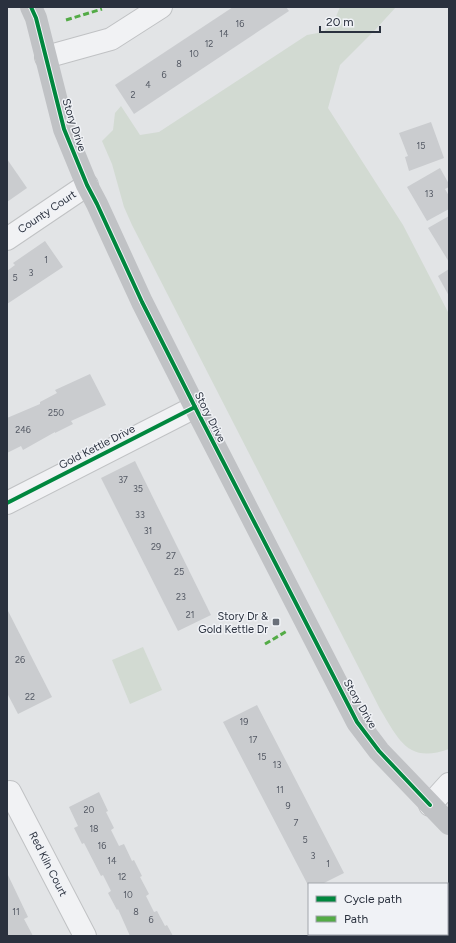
<svg xmlns="http://www.w3.org/2000/svg" width="456" height="943" font-family="Figtree,sans-serif">
<rect width="100%" height="100%" fill="#e2e4e6"/>
<g fill="#d2dad2">
<path d="M 340,7 L 396,7 L 375,30 L 340,65 L 328,108 L 403,225 L 449,314 L 449,749 C 408,764 399,740 380,709 L 132,225 L 124,207 L 112,164 L 102,141 L 113,130 L 115,113 L 121,106 L 140,135 L 159,132 L 307,35 L 323,32 L 333,24 Z"/>
<polygon points="143,647 162,690 130,704 112,660"/>
</g>
<g fill="#cacccf">
<polygon points="233,7 286,7 289,11 134,114 115,85"/>
<polygon points="431,122 444,158 409,171 405,157 408,156 399,133"/>
<polygon points="7,159 27,188 7,202"/>
<polygon points="440,168 449,184 449,187 445,189 449,196 449,209 427,221 407,187"/>
<polygon points="449,216 449,262 428,228"/>
<polygon points="45,241 63,267 7,304 7,271 15,265 13,263"/>
<polygon points="449,269 449,296 438,276"/>
<polygon points="90,374 106,405 71,421 73,424 55,433 55,432 23,450 21,446 7,453 7,418 40,404 40,402 57,393 55,390"/>
<polygon points="135,461 211,615 178,631 101,478"/>
<polygon points="7,609 52,697 18,714 7,693"/>
<polygon points="257,705 344,873 322,884 309,884 309,887 223,722"/>
<polygon points="99,792 108,811 106,812 114,828 111,830 119,846 124,844 132,861 134,860 142,876 140,877 149,894 146,896 154,912 157,911 165,926 167,925 173,936 130,936 118,909 117,910 108,893 111,891 103,875 101,876 84,843 82,844 74,828 78,826 69,807"/>
<polygon points="7,873 28,917 24,919 33,936 7,936"/>
</g>
<g fill="none" stroke-linecap="round" stroke-linejoin="round">
<g stroke="#c0c2c4" stroke-width="24">
<g id="street">
<polyline points="46,57 111,39 161,7"/>
<polyline points="7,239 87,185"/>
<polyline points="7,503 195,407"/>
<polyline points="10,792 85,936"/>
<polyline points="430,805 449,784"/>
<polyline points="447,923 449,922"/>
<polyline points="423,936 426,934"/>
</g>
</g>
<use href="#street" stroke="#f1f2f4" stroke-width="22"/>
<polyline stroke="#c0c2c5" stroke-width="22" points="31,7 36,18 64,129 87,185 97,204 142,302 195,407 357,722 379,751 449,824"/>
<g stroke="#53ab46" stroke-width="3" stroke-dasharray="6 3" stroke-linecap="butt">
<polyline points="66,20 102,9"/>
<polyline points="265,644 287,631"/>
</g>
<g stroke="#f0f2f6" stroke-width="6">
<g id="cycleway">
<polyline points="31,7 36,18 64,129 87,185 97,204 142,302 195,407 357,722 379,751 430,805"/>
<polyline points="7,503 195,407"/>
</g>
</g>
<use href="#cycleway" stroke="#00873e" stroke-width="4"/>
</g>
<rect fill="#6a7079" stroke="#f0f2f6" stroke-width="1.5" x="272" y="618" width="8" height="8" rx="2"/>
<g text-anchor="middle" dominant-baseline="central" stroke-width="3" stroke-linejoin="round" paint-order="stroke">
<g font-size="9" fill="#535863">
<text x="240" y="23">16</text>
<text x="224" y="33">14</text>
<text x="209" y="43">12</text>
<text x="194" y="53">10</text>
<text x="179" y="63">8</text>
<text x="164" y="74">6</text>
<text x="148" y="84">4</text>
<text x="133" y="94">2</text>
<text x="421" y="145">15</text>
<text x="429" y="193">13</text>
<text x="46" y="259">1</text>
<text x="31" y="272">3</text>
<text x="15" y="277">5</text>
<text x="56" y="412">250</text>
<text x="23" y="429">246</text>
<text x="123" y="479">37</text>
<text x="138" y="488">35</text>
<text x="140" y="514">33</text>
<text x="148" y="530">31</text>
<text x="156" y="546">29</text>
<text x="171" y="555">27</text>
<text x="179" y="571">25</text>
<text x="181" y="596">23</text>
<text x="190" y="614">21</text>
<text x="20" y="659">26</text>
<text x="30" y="696">22</text>
<text x="244" y="721">19</text>
<text x="253" y="739">17</text>
<text x="262" y="756">15</text>
<text x="277" y="764">13</text>
<text x="280" y="789">11</text>
<text x="288" y="805">9</text>
<text x="89" y="809">20</text>
<text x="296" y="822">7</text>
<text x="94" y="828">18</text>
<text x="305" y="839">5</text>
<text x="102" y="845">16</text>
<text x="313" y="855">3</text>
<text x="112" y="860">14</text>
<text x="328" y="863">1</text>
<text x="122" y="876">12</text>
<text x="128" y="894">10</text>
<text x="16" y="911">11</text>
<text x="136" y="911">8</text>
<text x="151" y="919">6</text>
</g>
<g font-size="11" fill="#2a313e" stroke="#f0f2f6">
<text transform="translate(74 125) rotate(72)">Story Drive</text>
<text transform="translate(47 212) rotate(-34)">County Court</text>
<text transform="translate(210 417) rotate(63)">Story Drive</text>
<text transform="translate(97 447) rotate(-27)">Gold Kettle Drive</text>
<text transform="translate(360 704) rotate(60)">Story Drive</text>
<text transform="translate(48 864) rotate(63)">Red Kiln Court</text>
</g>
<g font-size="11" fill="#2a313e" stroke="#f0f2f6" text-anchor="end">
<text x="268" y="616">Story Dr &amp;<tspan x="268" dy="13">Gold Kettle Dr</tspan></text>
</g>
</g>
<rect width="456" height="943" fill="none" stroke="#2a313e" stroke-width="16"/>
<rect x="308" y="883" width="140" height="52" fill="#f0f2f6" stroke="#a1a5ac"/>
<rect x="316" y="896" width="20" height="6" fill="#00873e" stroke="#a1a5ac"/>
<text x="344" y="903" font-size="12" fill="#2a313e">Cycle path</text>
<rect x="316" y="916" width="20" height="6" fill="#53ab46" stroke="#a1a5ac"/>
<text x="344" y="923" font-size="12" fill="#2a313e">Path</text>
<path d="M320 26v6h60v-6" fill="none" stroke="#2a313e" stroke-width="2"/>
<text x="326" y="26" font-size="12" fill="#2a313e" stroke="#f0f2f6" stroke-width="3" paint-order="stroke">20 m</text>
</svg>
